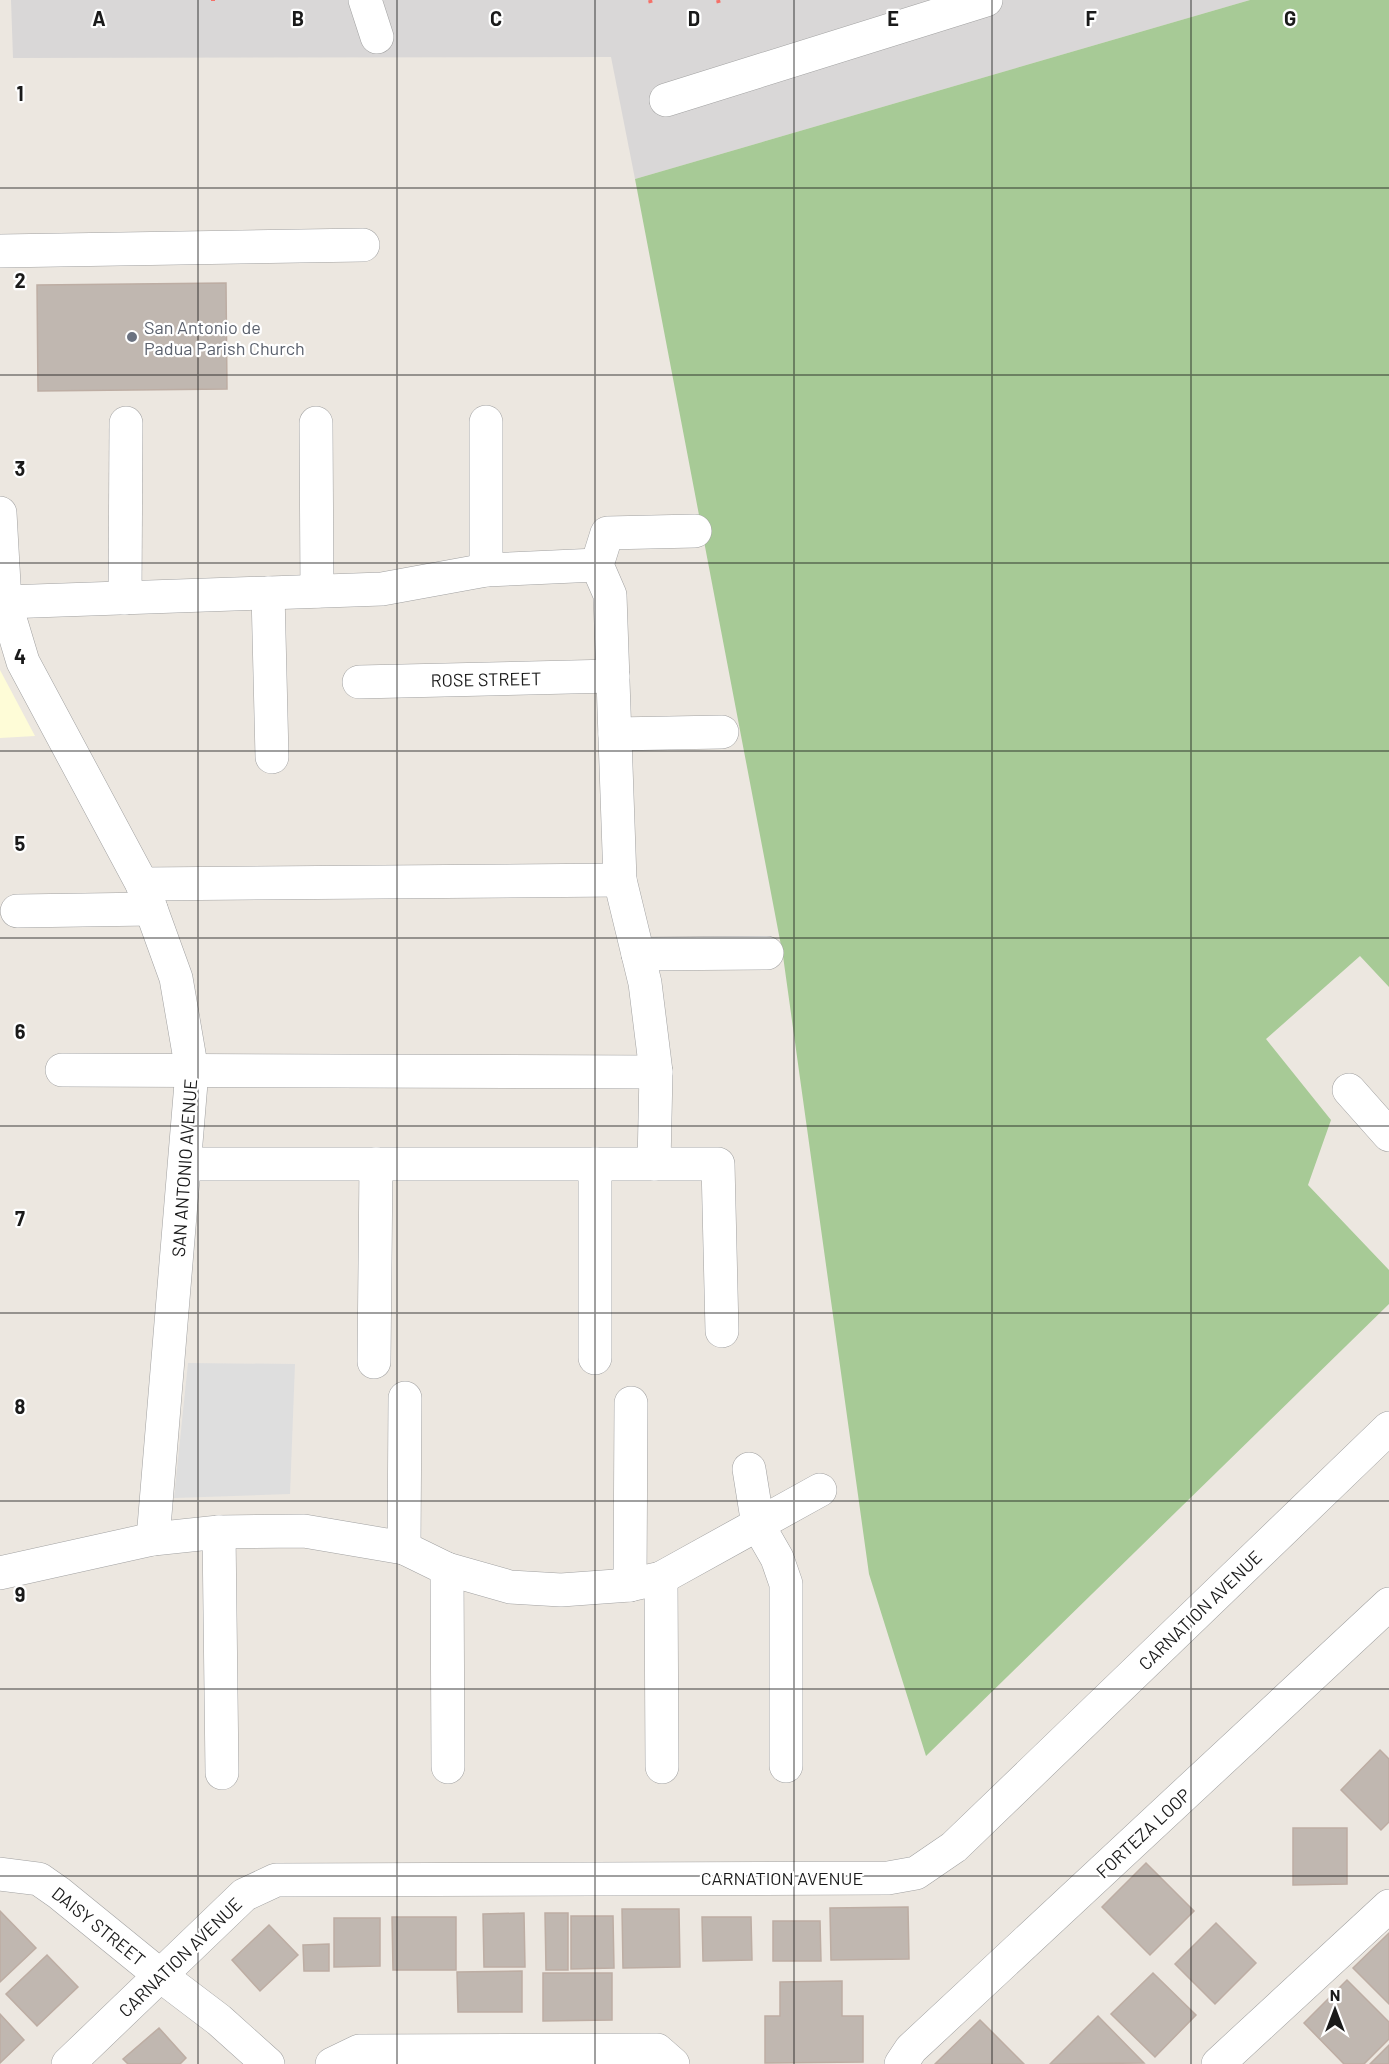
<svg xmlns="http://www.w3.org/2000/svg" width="1389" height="2064" font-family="Barlow,sans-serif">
<rect width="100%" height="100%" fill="#ece7e0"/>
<polygon fill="#d9d7d7" points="11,0 1250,0 635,179 611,57 13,58"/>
<polygon fill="#fefcd7" points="0,670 35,736 0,738"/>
<polygon fill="#a7ca96" points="1250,0 1389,0 1389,987 1360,956 1266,1039 1331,1120 1308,1185 1389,1270 1389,1304 926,1756 869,1574 783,956 635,179"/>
<polygon fill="#dedede" points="188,1363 295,1364 290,1494 174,1498"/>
<g fill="#c0b7b0" stroke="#bdada3" stroke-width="1.5">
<polygon points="226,283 227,389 38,391 37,285"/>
<polygon points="1380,1750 1389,1759 1389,1822 1381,1830 1341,1790"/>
<polygon points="1293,1828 1347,1828 1347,1884 1293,1885"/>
<polygon points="1146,1863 1194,1911 1150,1955 1102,1907"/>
<polygon points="908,1907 909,1959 831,1960 830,1908"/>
<polygon points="622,1909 679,1909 680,1967 623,1968"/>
<polygon points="0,1911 36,1948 0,1982"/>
<polygon points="524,1913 525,1967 484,1967 483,1914"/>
<polygon points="545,1913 568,1913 568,1970 546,1970"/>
<polygon points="571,1916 613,1916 614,1968 571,1969"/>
<polygon points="392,1917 456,1917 456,1970 393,1970"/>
<polygon points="702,1917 751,1917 752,1960 703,1961"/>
<polygon points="334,1918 380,1918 380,1966 334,1967"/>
<polygon points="773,1921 820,1921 821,1961 773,1961"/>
<polygon points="1216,1923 1256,1963 1215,2004 1175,1964"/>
<polygon points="269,1925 298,1955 260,1991 232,1960"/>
<polygon points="1389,1933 1389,2004 1353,1968"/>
<polygon points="329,1944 329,1971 304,1971 303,1945"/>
<polygon points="47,1955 78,1987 37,2026 6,1994"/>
<polygon points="522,1971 522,2012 458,2012 457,1972"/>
<polygon points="543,1973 612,1973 612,2020 543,2021"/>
<polygon points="1153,1973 1196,2015 1155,2057 1111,2014"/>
<polygon points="1347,1980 1389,2022 1389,2039 1364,2064 1344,2064 1304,2023"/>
<polygon points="842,1981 842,2016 863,2016 863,2062 765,2063 765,2016 780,2016 780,1982"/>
<polygon points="0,2014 24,2040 0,2063"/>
<polygon points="1098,2016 1144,2063 1050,2064"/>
<polygon points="980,2020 1024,2064 935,2064"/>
<polygon points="159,2028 186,2058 180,2064 128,2064 123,2059"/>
<polygon points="1389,2045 1389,2064 1370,2064"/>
</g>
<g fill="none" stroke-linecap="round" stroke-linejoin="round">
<g stroke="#a1a1a1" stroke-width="34">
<g id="street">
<polyline points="365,0 377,37"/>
<polyline points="666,100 986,0"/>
<polyline points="0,251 363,245"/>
<polyline points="486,422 486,570"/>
<polyline points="316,423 317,591"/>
<polyline points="0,513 5,602 23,662 142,884 176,978 192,1071 153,1539"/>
<polyline points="268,593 272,757"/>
<polyline points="125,598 126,423"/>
<polyline points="5,602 382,589 486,570 597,565"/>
<polyline points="359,682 613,676"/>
<polyline points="615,734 722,732"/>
<polyline points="142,884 620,880"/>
<polyline points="17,911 151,909"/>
<polyline points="638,954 767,953"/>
<polyline points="62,1070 656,1072"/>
<polyline points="1349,1090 1389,1135"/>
<polyline points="186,1164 718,1164 722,1331"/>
<polyline points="595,1164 595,1358"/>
<polyline points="654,1164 656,1072 645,983 620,880 610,595 597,565 607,533 695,531"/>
<polyline points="374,1362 376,1164"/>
<polyline points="749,1469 758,1525 777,1558 786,1584 786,1766"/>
<polyline points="219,1532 222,1773"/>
<polyline points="404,1548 405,1398"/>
<polyline points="447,1569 448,1767"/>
<polyline points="0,1573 153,1539 219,1532 304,1531 404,1548 447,1569 510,1587 561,1590 630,1585 661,1578 820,1490"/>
<polyline points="661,1578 662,1767"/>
<polyline points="630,1585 631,1403"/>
<polyline points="0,1874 39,1879 59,1893 161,1976 219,2020 268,2064"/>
<polyline points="68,2064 244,1895 276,1880 888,1878 916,1873 954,1847 1389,1428"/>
<polyline points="332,2064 359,2051 657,2050 673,2064"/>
<polyline points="901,2064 911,2049 1389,1604"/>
<polyline points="1218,2064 1389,1906"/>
</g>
</g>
<g stroke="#f57068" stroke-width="4" stroke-dasharray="3 3" stroke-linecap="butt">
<polyline points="213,0 213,1"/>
<polyline points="650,0 651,4"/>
<polyline points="718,0 719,4"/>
</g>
<use href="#street" stroke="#fff" stroke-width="33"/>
</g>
<path fill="none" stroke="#1a1a1a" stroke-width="1.5" stroke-opacity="0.55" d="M 198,0 L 198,2064M 397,0 L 397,2064M 595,0 L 595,2064M 794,0 L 794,2064M 992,0 L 992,2064M 1191,0 L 1191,2064M 0,188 L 1389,188M 0,375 L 1389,375M 0,563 L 1389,563M 0,751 L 1389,751M 0,938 L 1389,938M 0,1126 L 1389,1126M 0,1313 L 1389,1313M 0,1501 L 1389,1501M 0,1689 L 1389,1689M 0,1876 L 1389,1876"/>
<circle fill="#6b7280" stroke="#fff" stroke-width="2" cx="132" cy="337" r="6"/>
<g text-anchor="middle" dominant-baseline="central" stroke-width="4.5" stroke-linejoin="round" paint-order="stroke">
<g font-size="18" fill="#5b616d" stroke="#fff" text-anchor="start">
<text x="144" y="327">San Antonio de<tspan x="144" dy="21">Padua Parish Church</tspan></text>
</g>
<g font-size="18" fill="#1a1a1a" stroke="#fff">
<text transform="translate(486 679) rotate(-1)">ROSE STREET</text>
<text transform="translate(184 1168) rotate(-86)">SAN ANTONIO AVENUE</text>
<text transform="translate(1200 1610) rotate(-44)">CARNATION AVENUE</text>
<text transform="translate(1143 1833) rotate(-43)">FORTEZA LOOP</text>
<text x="782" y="1878">CARNATION AVENUE</text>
<text transform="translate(99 1926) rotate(39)">DAISY STREET</text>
<text transform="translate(180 1957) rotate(-44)">CARNATION AVENUE</text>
</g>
</g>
<g font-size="20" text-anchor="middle" font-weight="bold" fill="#1a1a1a" stroke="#fff" stroke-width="4.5" stroke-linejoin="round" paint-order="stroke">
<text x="99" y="26">A</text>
<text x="298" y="26">B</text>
<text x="496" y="26">C</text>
<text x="694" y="26">D</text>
<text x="893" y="26">E</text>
<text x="1091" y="26">F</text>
<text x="1290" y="26">G</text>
<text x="20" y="101">1</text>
<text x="20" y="288">2</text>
<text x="20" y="476">3</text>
<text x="20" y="664">4</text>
<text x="20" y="851">5</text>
<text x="20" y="1039">6</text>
<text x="20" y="1226">7</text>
<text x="20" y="1414">8</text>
<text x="20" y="1602">9</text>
</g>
<g transform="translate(1335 2010)" stroke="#ffffff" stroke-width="4.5" paint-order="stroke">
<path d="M0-4.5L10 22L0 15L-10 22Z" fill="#1a1a1a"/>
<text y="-9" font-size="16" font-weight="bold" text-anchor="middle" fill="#1a1a1a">N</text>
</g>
</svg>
